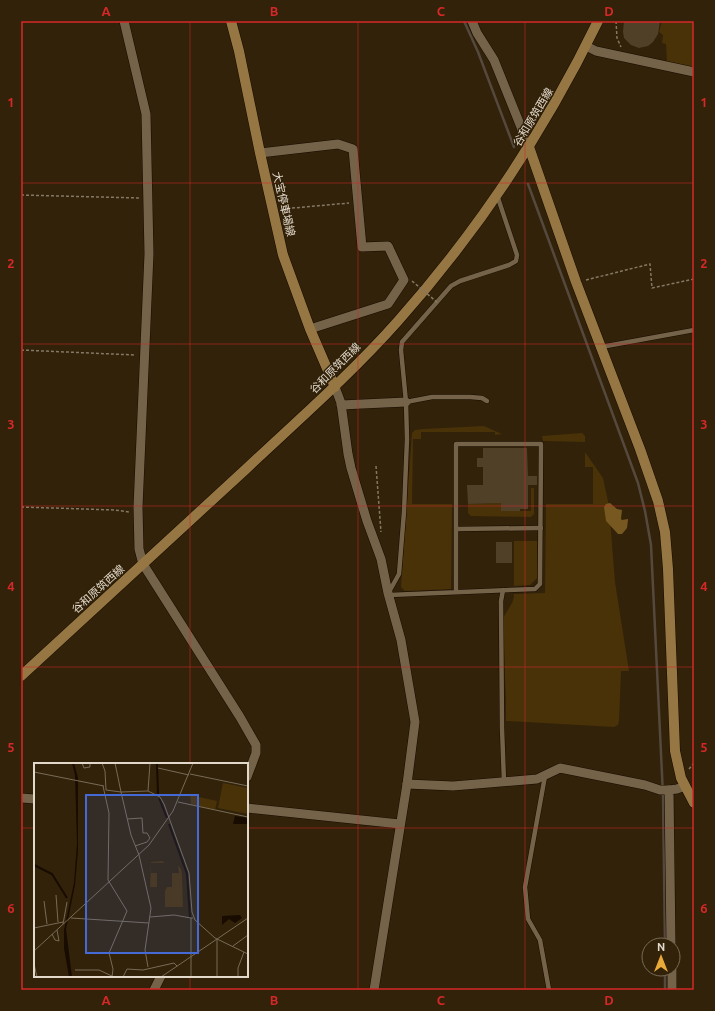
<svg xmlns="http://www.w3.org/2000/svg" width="715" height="1011" font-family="Ubuntu,'Noto Sans JP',sans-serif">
<rect width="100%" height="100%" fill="#312209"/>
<g fill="#493208">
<polygon points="662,21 694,21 694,68 667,62 666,44 662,43 663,35 659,32"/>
<polygon points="484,426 502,434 495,435 495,432 421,432 421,439 413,439 412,504 452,504 451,589 405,591 401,587 412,433 415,430 423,429"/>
<polygon points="582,433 585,436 585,442 543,441 542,436"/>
<path d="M 585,452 L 603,478 L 609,506 L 615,582 L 629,671 L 621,671 L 619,721 L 618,725 L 614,727 L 506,721 L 506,704 L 503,619 C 506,610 514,605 514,594 L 545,593 L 546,504 L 593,504 L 593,467 L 585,467 Z"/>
<polygon points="531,488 534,488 534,514 531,517 471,516 468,513 468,504 501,503 501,511 531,511"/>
<polygon points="514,541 537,541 537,578 530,585 514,586"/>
</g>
<polygon fill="#785821" points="610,503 617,509 622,510 621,519 622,520 628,519 628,520 627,528 622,534 618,534 606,521 604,507 606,504"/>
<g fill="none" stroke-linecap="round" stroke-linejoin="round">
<g stroke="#55493d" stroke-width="2.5">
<polyline points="464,21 478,52 514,147"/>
<polyline points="528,184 638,483 645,511 651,545 663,795 665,945"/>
<polyline points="665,969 665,990"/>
</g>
</g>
<g fill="#514028">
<polygon points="624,21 660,21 658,34 653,42 648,46 639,48 631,45 624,38 623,32"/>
<polygon points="483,448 527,448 528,476 537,476 537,485 528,485 528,509 520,509 520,511 501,511 501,503 468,504 467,485 483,485 483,467 477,467 477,458 483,458"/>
<rect x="496" y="542" width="16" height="21"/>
</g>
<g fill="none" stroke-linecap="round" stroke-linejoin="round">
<g stroke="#180b00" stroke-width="5.5">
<g id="lane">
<polyline points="601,347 694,330"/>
<polyline points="406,402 432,397 470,397 482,398 487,401"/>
<polyline points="456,529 541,528"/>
<polyline points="503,590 501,601 502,728 504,782"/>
<polyline points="389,592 399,574 404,512 407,439 406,402 401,350 402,342 451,286 460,281 509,265 516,261 517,255 497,195"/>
<polyline points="389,595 535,589 540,584 541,444 456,444 456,592"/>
<polyline points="545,776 525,887 528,919 540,940 549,990"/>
</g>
</g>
<g stroke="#180b00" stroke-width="10">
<g id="street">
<polyline points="124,21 146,114 149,254 138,507 139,549 143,564 240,717 256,745 256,753 247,777"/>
<polyline points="472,21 477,33 494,60 529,147"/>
<polyline points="586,46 596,51 694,72"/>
<polyline points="260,153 338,144 353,149 362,247 388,246 404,280 388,304 310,329"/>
<polyline points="335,387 341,403 348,454 351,468 367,521 381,559 388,593 401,640 415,722 407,784 374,990"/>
<polyline points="341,405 406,402"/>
<polyline points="407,784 453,786 537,779 560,768 645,785 660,790 669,790"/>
<polyline points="21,798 35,799"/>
<polyline points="247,808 400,824"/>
<polyline points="671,945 669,790 677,789 685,786"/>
<polyline points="672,969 672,990"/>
<polyline points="154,990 161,976"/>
</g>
</g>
<g stroke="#180b00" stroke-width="11">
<g id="secondary">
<polyline points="231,21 239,51 260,153 283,255 310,329 335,387"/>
<polyline points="529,147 576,282 640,449 658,501 665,532 668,569 675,751 681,778 694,803"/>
<path d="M 21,676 C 96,607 171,538 246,469 C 297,421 351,374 398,321 C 478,231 545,130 598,21"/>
</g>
</g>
<g stroke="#857864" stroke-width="1.5" stroke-dasharray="3 2" stroke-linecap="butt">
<polyline points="616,21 617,38 621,47"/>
<polyline points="21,195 139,198"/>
<polyline points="282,209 349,203"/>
<polyline points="586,280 650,264 652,288 694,279"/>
<polyline points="21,350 135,355"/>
<polyline points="376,466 381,532"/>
<polyline points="21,507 115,510 129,512"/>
<polyline points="689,769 694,763"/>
</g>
<use href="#lane" stroke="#746349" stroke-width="4.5"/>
<use href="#street" stroke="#746349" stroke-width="9"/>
<use href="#secondary" stroke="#967743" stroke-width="10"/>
<polyline stroke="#857864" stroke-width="1.5" stroke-dasharray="3 2" stroke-linecap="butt" points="412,281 438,303"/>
</g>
<path fill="none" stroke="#d62828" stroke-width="1" stroke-opacity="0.55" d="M 190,21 L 190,764M 358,21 L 358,990M 525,21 L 525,990M 21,183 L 694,183M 21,344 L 694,344M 21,506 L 694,506M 21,667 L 694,667M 21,828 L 35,828M 247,828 L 694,828M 190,976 L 190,990"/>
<g text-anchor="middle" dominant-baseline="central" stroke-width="3" stroke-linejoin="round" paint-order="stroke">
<g font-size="11" fill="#e3d9cb" stroke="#312209">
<text transform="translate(533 117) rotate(-59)">谷和原筑西線</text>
<text transform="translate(284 204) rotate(77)">大宝停車場線</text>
<text transform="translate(335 368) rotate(-45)">谷和原筑西線</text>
<text transform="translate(98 589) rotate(-42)">谷和原筑西線</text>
</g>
</g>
<g transform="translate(34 763)">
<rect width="214" height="214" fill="#312209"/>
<path d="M 189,20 L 214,25 L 214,51 L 184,45 ZM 156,32 L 183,38 L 181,47 L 157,41 ZM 128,98 L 131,100 L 117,100 L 117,110 L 123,110 L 123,124 L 116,124 L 117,99 ZM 144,102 L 147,106 L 148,111 L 149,144 L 131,144 L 131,128 L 133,124 L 138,124 L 138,110 L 145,110 Z" fill="#493208"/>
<path d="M 38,0 L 40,0 L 44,15 L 44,87 L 41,122 L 32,166 L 38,214 L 35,214 L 30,185 L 30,167 L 40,120 L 43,80 L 41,12 ZM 201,53 L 214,55 L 214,61 L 199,61 ZM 206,152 L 208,155 L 201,160 L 195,156 L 188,162 L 188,153 Z" fill="#180b00"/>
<path fill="none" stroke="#180b00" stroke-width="2" d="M 123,0 L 124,32M 125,35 L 133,55M 135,61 L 153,111 L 156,155M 0,102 L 18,111 L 33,135"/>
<path fill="none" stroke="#786b57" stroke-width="1" d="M 48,0 L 50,5 L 56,4 L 56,0M 68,0 L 71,8 L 72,27 L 87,29 L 97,72 L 105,92M 81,0 L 87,29 L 114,28 L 126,34 L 130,41 L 155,110 L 158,149 L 161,157 L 181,175 L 214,191M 124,5 L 155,12M 0,9 L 70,23M 156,11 L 214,23M 69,23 L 75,50 L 74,117 L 93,148 L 75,190 L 79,206 L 78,214M 114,28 L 116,0M 144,39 L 214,54M 93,56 L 108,55 L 109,70 L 113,70 L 116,75 L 113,79 L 101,83M 105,92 L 117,145 L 111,187 L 114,204M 22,132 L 24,159M 10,138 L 13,161M 116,154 L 140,152 L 157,155M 37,155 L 115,160M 29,161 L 33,139M 0,165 L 29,159M 18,171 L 21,177 L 25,178 L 23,167M 183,176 L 183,214M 199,183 L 214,172M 0,188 L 115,82 L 139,48 L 159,0M 0,201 L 3,214M 41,207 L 65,207 L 80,214M 89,214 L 93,206 L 109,207 L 140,200 L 143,203M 127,214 L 214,155M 157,214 L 157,155 L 159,155M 204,214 L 204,205 L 210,189"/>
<path fill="#456ad5" fill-opacity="0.15" stroke="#456ad5" stroke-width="2" d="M 52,32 L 164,32 L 164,190 L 52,190 Z"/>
<rect width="214" height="214" fill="none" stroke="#e3d9cb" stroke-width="2"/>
</g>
<rect width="715" height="1011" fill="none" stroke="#312209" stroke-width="44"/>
<g transform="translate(661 957)"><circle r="19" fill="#312209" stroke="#786b57"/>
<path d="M0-3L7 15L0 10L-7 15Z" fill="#eaaa39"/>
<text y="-6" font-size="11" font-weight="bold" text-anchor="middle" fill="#e3d9cb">N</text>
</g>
<rect x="22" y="22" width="671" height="967" fill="none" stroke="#d62828" stroke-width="1.5"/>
<g font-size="13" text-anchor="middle" font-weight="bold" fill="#d62828">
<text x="106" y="16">A</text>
<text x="274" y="16">B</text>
<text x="441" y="16">C</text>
<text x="609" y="16">D</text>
<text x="11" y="107">1</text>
<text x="704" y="107">1</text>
<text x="11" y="268">2</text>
<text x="704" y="268">2</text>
<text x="11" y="429">3</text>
<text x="704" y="429">3</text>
<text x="11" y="591">4</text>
<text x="704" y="591">4</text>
<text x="11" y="752">5</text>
<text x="704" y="752">5</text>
<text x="11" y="913">6</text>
<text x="704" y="913">6</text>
<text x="106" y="1005">A</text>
<text x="274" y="1005">B</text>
<text x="441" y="1005">C</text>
<text x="609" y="1005">D</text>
</g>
</svg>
